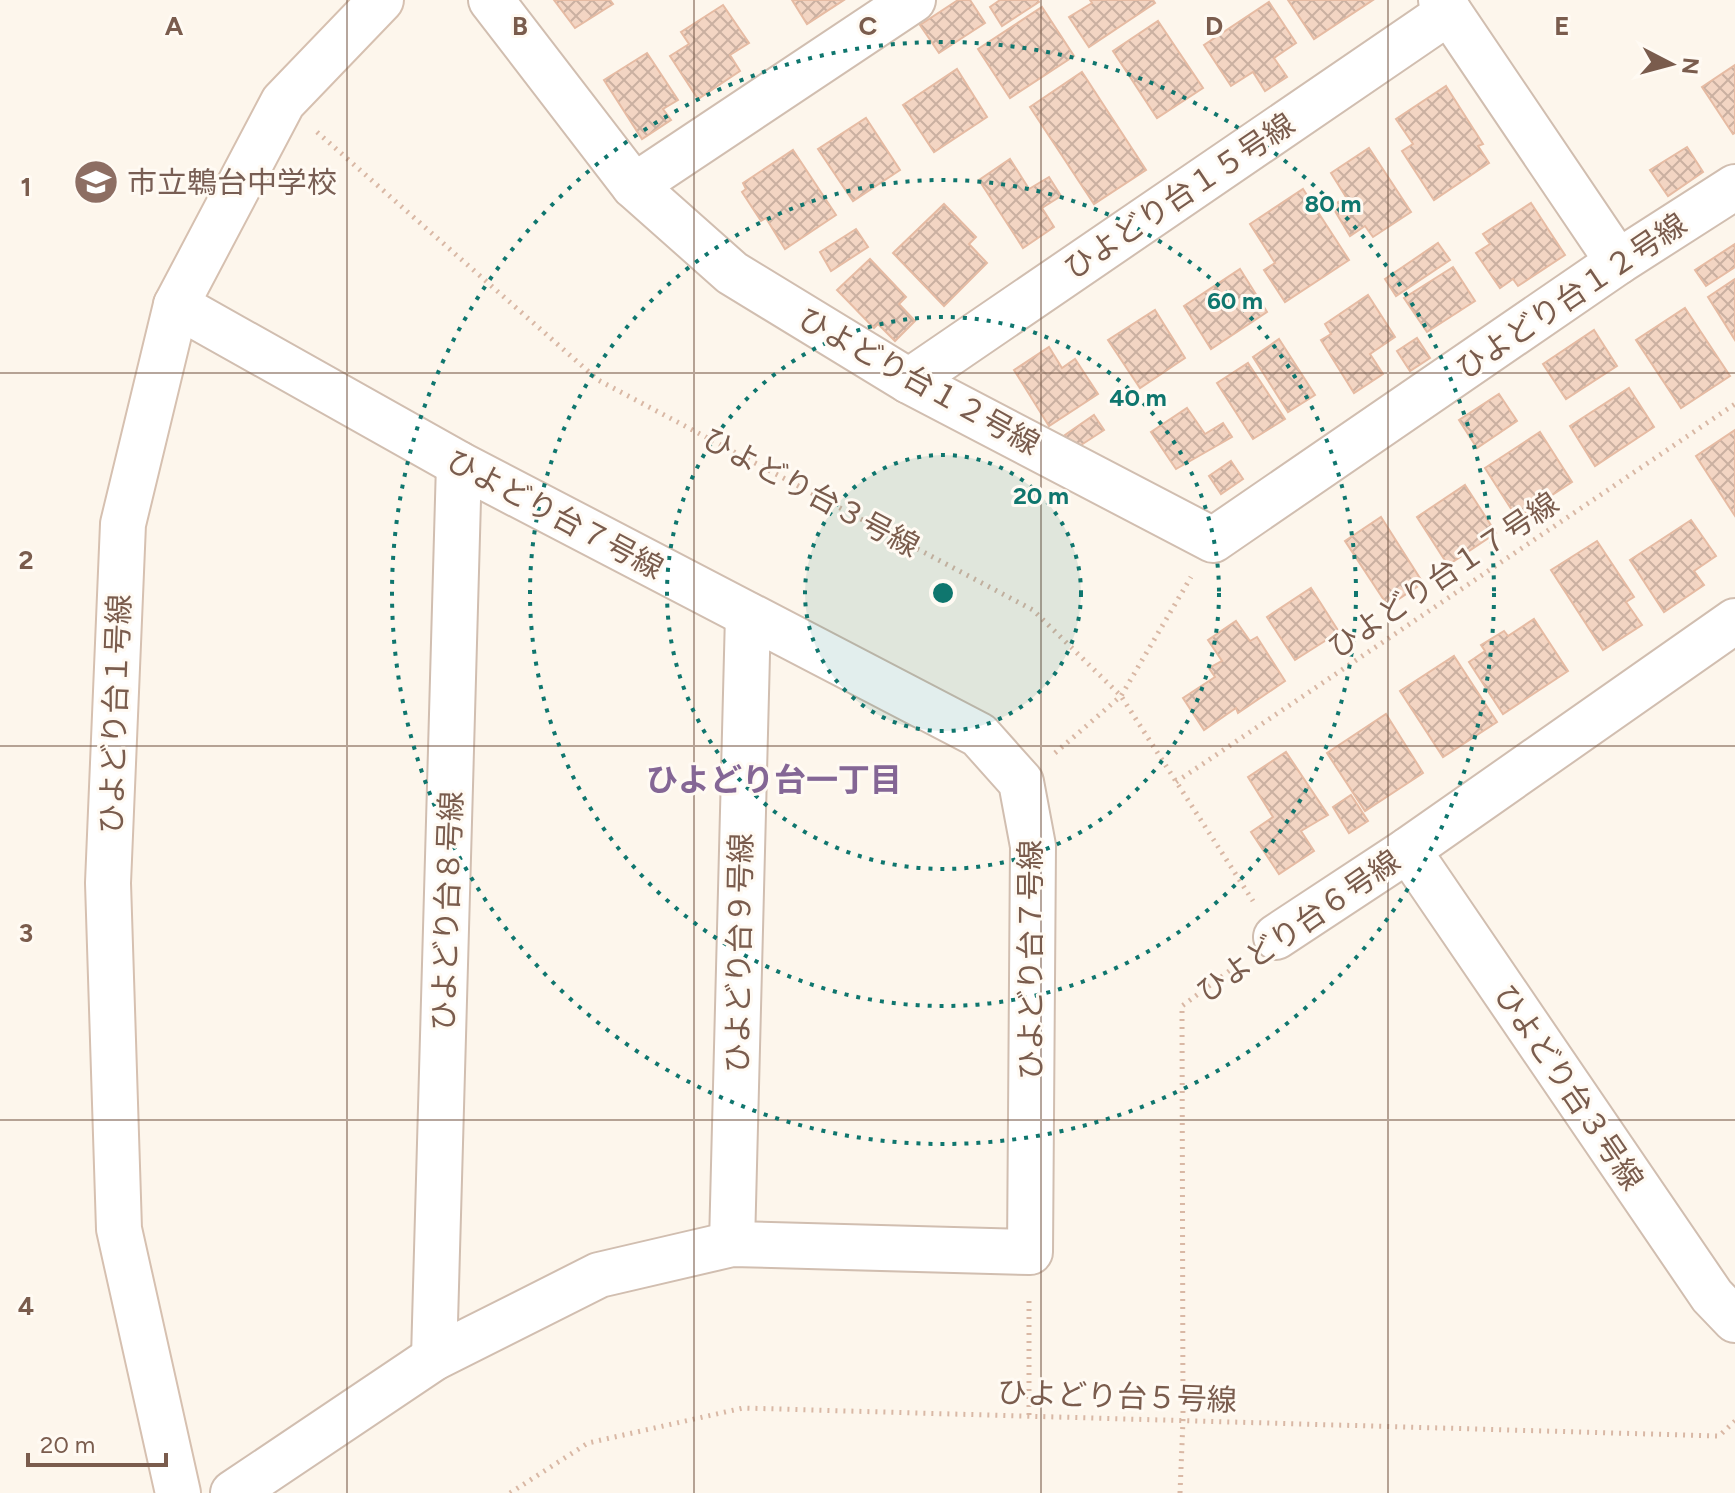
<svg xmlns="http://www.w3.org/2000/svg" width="1735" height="1493" font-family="Figtree,'Noto Sans JP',sans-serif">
<defs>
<pattern id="building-cross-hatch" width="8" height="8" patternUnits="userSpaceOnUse" patternTransform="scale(2)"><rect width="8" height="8" fill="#f3d5c3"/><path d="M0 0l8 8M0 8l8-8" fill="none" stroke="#cab0a1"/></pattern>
</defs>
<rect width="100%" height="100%" fill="#fdf6ec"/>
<g fill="url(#building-cross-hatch)" stroke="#e6bba3" stroke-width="2">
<polygon points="554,0 610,0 613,4 575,28"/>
<polygon points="792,0 844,0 807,24"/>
<polygon points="958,0 970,0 985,23 939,53 920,25"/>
<polygon points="1000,0 1038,0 1039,2 1002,26 990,7"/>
<polygon points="1090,0 1153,0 1155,3 1089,47 1069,17 1092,3"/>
<polygon points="1288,0 1373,0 1314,39"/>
<polygon points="1269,2 1296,43 1274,58 1287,77 1265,91 1253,72 1231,86 1204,45"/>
<polygon points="723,5 749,43 730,55 740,71 698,99 670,56 689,44 681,32"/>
<polygon points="1042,7 1074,56 1010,98 978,49"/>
<polygon points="1158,21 1203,88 1157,118 1113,51"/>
<polygon points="647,53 678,100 663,109 671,120 642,139 604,80"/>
<polygon points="1735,65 1735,133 1733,134 1702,87"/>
<polygon points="957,69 987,117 934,152 903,105"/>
<polygon points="1082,72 1146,170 1094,204 1030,107"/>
<polygon points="1446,86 1483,144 1478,146 1489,163 1434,200 1402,151 1413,144 1396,119"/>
<polygon points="866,118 900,170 853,201 818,149"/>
<polygon points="1687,147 1703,172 1668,196 1650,170"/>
<polygon points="1369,148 1411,212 1373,237 1365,226 1350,236 1332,206 1346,197 1331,173"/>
<polygon points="793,150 836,215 785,249 766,218 761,221 742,192 746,189 743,183"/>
<polygon points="1010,159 1029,189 1049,177 1061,196 1042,208 1054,227 1023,248 979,180"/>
<polygon points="1303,189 1349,260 1285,302 1264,270 1275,263 1250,224"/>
<polygon points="1531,203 1565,255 1518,286 1513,279 1500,288 1476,253 1490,244 1483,234"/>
<polygon points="944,204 976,237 969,244 987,263 944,306 893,253"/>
<polygon points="856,229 868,247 831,271 820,252"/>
<polygon points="1438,243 1450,260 1396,296 1385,279"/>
<polygon points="1735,244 1735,267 1706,286 1695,270"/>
<polygon points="870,259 906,297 899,304 915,321 895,341 878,324 874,328 837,290"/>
<polygon points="1453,267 1475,301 1427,332 1404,298"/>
<polygon points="1240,269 1267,312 1211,349 1184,306"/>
<polygon points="1735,279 1735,340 1708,297"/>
<polygon points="1368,295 1395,337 1370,354 1383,374 1354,393 1321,340 1331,334 1325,324"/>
<polygon points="1685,308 1730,376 1681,408 1636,340"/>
<polygon points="1155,310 1185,358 1140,388 1108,340"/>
<polygon points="1594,330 1617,366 1566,399 1543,364"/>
<polygon points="1417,338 1430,358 1410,371 1397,351"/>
<polygon points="1279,339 1315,395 1288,412 1253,357"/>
<polygon points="1049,347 1062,368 1075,359 1098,394 1049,426 1014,370"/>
<polygon points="1248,363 1285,419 1253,439 1217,383"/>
<polygon points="1629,388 1654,427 1595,466 1570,426"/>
<polygon points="1499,394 1517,421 1477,448 1459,420"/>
<polygon points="1187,408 1205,434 1223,423 1232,437 1176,469 1151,432"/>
<polygon points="1094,415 1104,430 1075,449 1065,435"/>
<polygon points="1735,430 1735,516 1696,456"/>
<polygon points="1540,432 1572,482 1517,518 1485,468"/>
<polygon points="1231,461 1243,479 1221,494 1209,476"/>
<polygon points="1465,485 1496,533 1448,565 1417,517"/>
<polygon points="1381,517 1423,583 1388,606 1345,541"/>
<polygon points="1691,520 1716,556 1694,571 1704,585 1664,612 1630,560"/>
<polygon points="1597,541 1634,597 1626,602 1642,625 1603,650 1551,570"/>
<polygon points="1311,588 1339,632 1295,660 1267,617"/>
<polygon points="1534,619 1568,671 1503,714 1469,662 1485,651 1481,645 1504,631 1508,636"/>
<polygon points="1236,621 1250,641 1257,637 1285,681 1238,713 1236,708 1204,730 1183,698 1215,677 1209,668 1222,661 1208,640"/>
<polygon points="1454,656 1497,722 1443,757 1400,691"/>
<polygon points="1386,714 1423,773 1365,811 1327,753"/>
<polygon points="1286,752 1328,815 1301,831 1314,851 1279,874 1251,832 1273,817 1248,777"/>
<polygon points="1351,795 1368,821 1349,833 1333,807"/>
</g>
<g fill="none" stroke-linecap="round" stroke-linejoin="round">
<g stroke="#d1beb0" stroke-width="48">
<g id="street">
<polyline points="491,0 634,186 732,273 909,381 1213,540 1618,262 1735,187"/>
<polyline points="1441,0 1618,262"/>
<polyline points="634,186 913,0"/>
<polyline points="176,305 459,464 979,735 1021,782 1033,846 1030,1252 732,1244 599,1275 434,1358 233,1493"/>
<polyline points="909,381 1449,12"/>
<polyline points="1408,850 1712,1296 1735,1320"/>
<polyline points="1276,937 1408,850 1735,621"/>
<polyline points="732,1244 748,615"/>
<polyline points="434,1358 459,464"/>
</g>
</g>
<g stroke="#d6c0b0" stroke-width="48">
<polyline id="secondary" points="178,1493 119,1229 108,883 123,524 176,305 283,102 381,0"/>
</g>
<g stroke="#d9b8a5" stroke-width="5" stroke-dasharray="2 6" stroke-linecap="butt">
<polyline points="317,132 598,380 1033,610 1121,696 1253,901"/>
<polyline points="1055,753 1121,696 1191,577"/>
<polyline points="1176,782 1735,404"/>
<polyline points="1029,1415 1029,1296"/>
<polyline points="510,1493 588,1443 743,1408 1719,1436 1735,1421"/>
<polyline points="1180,1493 1183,1420 1182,1006 1240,963"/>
</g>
<use href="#street" stroke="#fff" stroke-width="44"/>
<use href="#secondary" stroke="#fff" stroke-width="44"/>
</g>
<path fill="none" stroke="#7a5c4d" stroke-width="2" stroke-opacity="0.55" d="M 347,0 L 347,1493M 694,0 L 694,1493M 1041,0 L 1041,1493M 1388,0 L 1388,1493M 0,373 L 1735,373M 0,746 L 1735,746M 0,1120 L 1735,1120"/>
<circle cx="943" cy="593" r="138" fill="#0f766e" fill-opacity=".12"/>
<g fill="none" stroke="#0f766e" stroke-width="4" stroke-dasharray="4 8">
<circle cx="943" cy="593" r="138"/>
<circle cx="943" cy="593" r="276"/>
<circle cx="943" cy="593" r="413"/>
<circle cx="943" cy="593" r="551"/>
</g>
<defs>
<g id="school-disc" transform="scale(2.3)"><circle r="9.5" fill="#8d6e63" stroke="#fffaf3"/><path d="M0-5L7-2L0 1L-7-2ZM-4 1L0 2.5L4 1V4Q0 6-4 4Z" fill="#fff"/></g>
</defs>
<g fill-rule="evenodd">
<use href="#school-disc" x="96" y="182"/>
</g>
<g text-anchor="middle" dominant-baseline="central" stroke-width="6" stroke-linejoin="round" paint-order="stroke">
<g font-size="30" fill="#785e54" stroke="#fffaf3" text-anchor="start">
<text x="127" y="182">市立鵯台中学校</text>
</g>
<g font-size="30" fill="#7a5c4d" stroke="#fffaf3">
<text transform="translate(1179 196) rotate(-34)">ひよどり台１５号線</text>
<text transform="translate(1571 296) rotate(-34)">ひよどり台１２号線</text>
<text transform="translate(919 381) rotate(29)">ひよどり台１２号線</text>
<text transform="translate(811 492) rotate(28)">ひよどり台３号線</text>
<text transform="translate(555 514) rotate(28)">ひよどり台７号線</text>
<text transform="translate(1443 575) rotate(-34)">ひよどり台１７号線</text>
<text transform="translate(115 714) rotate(-88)">ひよどり台１号線</text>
<text transform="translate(447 911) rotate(-88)">ひよどり台８号線</text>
<text transform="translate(1298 926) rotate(-35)">ひよどり台６号線</text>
<text transform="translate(739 953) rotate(-89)">ひよどり台９号線</text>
<text transform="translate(1030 960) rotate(-90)">ひよどり台７号線</text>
<text transform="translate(1569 1087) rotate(56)">ひよどり台３号線</text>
<text transform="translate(1117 1396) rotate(2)">ひよどり台５号線</text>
</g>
<g font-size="32" font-weight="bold" fill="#846695" stroke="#fffaf3">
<text x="774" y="780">ひよどり台一丁目</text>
</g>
</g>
<g font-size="26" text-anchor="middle" font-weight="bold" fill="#7a5c4d" stroke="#fffaf3" stroke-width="6" stroke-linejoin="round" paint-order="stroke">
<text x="174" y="35">A</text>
<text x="520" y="35">B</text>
<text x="868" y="35">C</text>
<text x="1214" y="35">D</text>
<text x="1562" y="35">E</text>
<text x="26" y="196">1</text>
<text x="26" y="569">2</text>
<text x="26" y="942">3</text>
<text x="26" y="1315">4</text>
</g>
<circle cx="943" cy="593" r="12" fill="#0f766e" stroke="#fffaf3" stroke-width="4"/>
<g font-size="24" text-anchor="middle" font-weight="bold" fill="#0f766e" stroke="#fffaf3" stroke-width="6" stroke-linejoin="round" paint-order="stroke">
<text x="1333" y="212">80 m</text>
<text x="1235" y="309">60 m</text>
<text x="1138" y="406">40 m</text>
<text x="1041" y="504">20 m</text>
</g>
<g transform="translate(1671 64) rotate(96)" stroke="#fffaf3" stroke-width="6" paint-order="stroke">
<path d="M0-6L14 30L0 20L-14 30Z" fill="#7a5c4d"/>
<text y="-12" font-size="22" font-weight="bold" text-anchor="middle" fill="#7a5c4d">N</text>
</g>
<path d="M28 1453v12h138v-12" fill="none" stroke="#7a5c4d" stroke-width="4"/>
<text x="40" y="1453" font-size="24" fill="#7a5c4d" stroke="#fffaf3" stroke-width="6" paint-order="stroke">20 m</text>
</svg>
